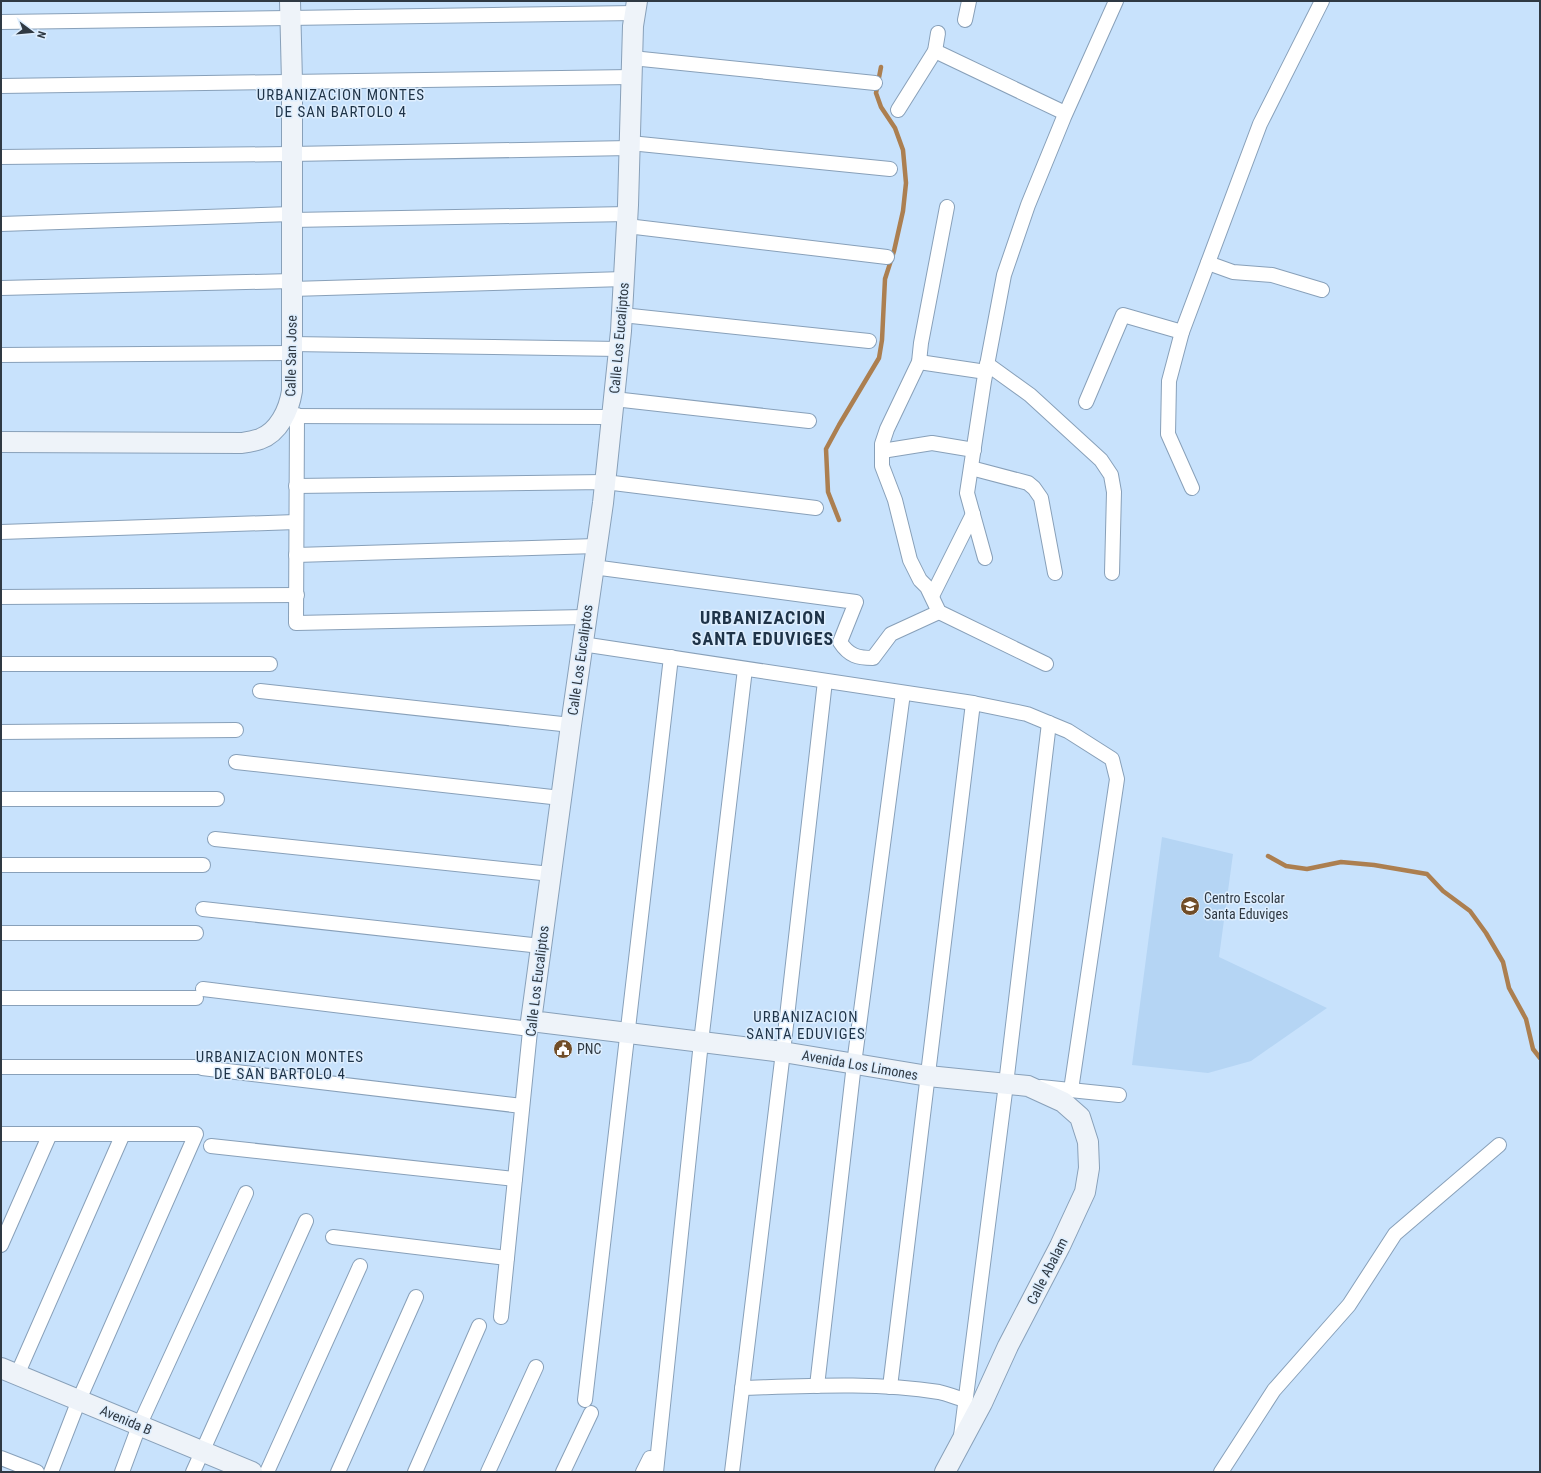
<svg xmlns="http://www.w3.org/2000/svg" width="1541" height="1473" font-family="'Roboto Condensed',sans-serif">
<rect width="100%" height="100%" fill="#c8e2fc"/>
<polygon fill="#b5d5f4" points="1162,837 1233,854 1219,957 1327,1008 1251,1061 1208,1073 1132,1065"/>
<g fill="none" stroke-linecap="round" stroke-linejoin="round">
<g stroke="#ac7f50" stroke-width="4.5">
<polyline points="839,520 828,492 826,449 839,425 879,358 882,340 885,279 894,251 903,211 906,183 903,150 895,128 881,107 876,93 881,67"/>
<polyline points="1268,856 1286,866 1307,869 1341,862 1374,865 1427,874 1443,891 1470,911 1486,933 1503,962 1509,988 1526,1019 1533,1049 1540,1058"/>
</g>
<g stroke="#88a0b9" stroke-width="16">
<g id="street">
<polyline points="965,20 969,1"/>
<polyline points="1,22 636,13"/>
<polyline points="935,51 1065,113"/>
<polyline points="632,58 875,83"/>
<polyline points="1,86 632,77"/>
<polyline points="898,110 935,51 938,33"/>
<polyline points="630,143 890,169"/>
<polyline points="1,157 291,154 630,148"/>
<polyline points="947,207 921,343 919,362 887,429 882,444 882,466 895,500 910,560 920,580 927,587 939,612 1046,664"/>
<polyline points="292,220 628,214"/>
<polyline points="1,224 292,214"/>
<polyline points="627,226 887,257"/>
<polyline points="1208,263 1233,272 1272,275 1322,290"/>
<polyline points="1,288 292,281"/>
<polyline points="292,289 624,279"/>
<polyline points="622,315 869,341"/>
<polyline points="291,344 619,349"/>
<polyline points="1,355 292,353"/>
<polyline points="919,362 986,372"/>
<polyline points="987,364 1030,395 1101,460 1111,475 1114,492 1112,573"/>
<polyline points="614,399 809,421"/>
<polyline points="1086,402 1123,315 1182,332"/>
<polyline points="297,415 296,623 586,617"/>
<polyline points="288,416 612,417"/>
<polyline points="882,451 932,443 974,450"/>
<polyline points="971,468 1028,483 1034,488 1041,498 1055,573"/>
<polyline points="296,486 605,482 816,508"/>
<polyline points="1192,488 1168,434 1169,381 1182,332 1260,124 1322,1"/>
<polyline points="1,532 296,522"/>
<polyline points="296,555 596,546"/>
<polyline points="985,558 967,493 984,381 1004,275 1028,205 1064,117 1116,1"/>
<path d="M 593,567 L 856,602 L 840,642 C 849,656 858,658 873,658 L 891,634 L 939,612"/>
<polyline points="932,596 973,514"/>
<polyline points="1,597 297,595"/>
<polyline points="582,644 973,703 1027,714 1068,731 1112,759 1117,779 1071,1090"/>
<polyline points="1,664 270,664"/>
<polyline points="260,691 571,725"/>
<polyline points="1,732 236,730"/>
<polyline points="236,762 561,798"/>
<polyline points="1,799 217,799"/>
<polyline points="215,839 551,874"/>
<polyline points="2,865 203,865"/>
<polyline points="203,909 541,946"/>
<polyline points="1,933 196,933"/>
<polyline points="203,989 530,1029"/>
<polyline points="1,998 196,998"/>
<polyline points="1,1067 197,1067"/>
<polyline points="202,1068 522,1106"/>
<polyline points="1041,1087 1119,1095"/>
<polyline points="1,1134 196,1134 79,1400 51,1472"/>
<polyline points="211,1146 515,1179"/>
<polyline points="333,1237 507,1258"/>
<polyline points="1,1245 50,1134"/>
<polyline points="501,1317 531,1021"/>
<polyline points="17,1375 123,1134"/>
<polyline points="817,1386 854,1064 903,693"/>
<polyline points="890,1387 973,703"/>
<path d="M 742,1388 C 807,1386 875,1382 939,1392 C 948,1394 957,1398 965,1400"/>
<polyline points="585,1400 671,657"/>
<polyline points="961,1436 1006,1084 1049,723"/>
<polyline points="1,1458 37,1472"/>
<polyline points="122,1472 139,1426 246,1193"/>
<polyline points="193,1472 306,1221"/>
<polyline points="267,1472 360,1266"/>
<polyline points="338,1472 416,1297"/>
<polyline points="415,1472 479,1326"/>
<polyline points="488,1472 536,1367"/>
<polyline points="563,1472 591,1413"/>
<polyline points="643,1472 650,1458"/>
<polyline points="656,1472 701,1042 745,669"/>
<polyline points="732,1472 783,1052 825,681"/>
<polyline points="1221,1472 1274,1390 1349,1305 1395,1234 1499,1145"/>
</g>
</g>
<g stroke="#88a0b9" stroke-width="22">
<g id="secondary">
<polyline points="637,1 633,26 628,205 621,331 603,503 571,725 531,1021 783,1052 928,1076 1028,1086 1063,1102 1080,1117 1088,1142 1089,1168 1085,1192 1060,1246 1008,1346 982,1403 945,1472"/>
<path d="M 1,442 L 242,443 C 248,442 254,441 260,439 C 279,432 289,410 292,391 L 292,82 L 290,1"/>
<polyline points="1,1368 252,1472"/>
</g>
</g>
<use href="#street" stroke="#fff" stroke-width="14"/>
<use href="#secondary" stroke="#eef3f9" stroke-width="20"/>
</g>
<defs>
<g id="school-disc" transform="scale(1)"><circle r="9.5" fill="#714d27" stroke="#deeefe"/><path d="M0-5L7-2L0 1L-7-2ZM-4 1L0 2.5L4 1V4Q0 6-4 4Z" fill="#fff"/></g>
<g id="civic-disc" transform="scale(1)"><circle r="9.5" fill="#714d27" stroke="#deeefe"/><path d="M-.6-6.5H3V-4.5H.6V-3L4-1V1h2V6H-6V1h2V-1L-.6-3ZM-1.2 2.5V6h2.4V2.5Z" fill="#fff"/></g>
</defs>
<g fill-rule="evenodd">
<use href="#school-disc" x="1190" y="906"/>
<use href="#civic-disc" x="563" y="1049"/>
</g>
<g text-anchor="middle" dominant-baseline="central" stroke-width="3" stroke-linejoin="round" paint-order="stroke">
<g font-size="14" fill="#2f3943" stroke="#deeefe">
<text transform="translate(619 338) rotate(-85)">Calle Los Eucaliptos</text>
<text transform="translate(291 356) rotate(-89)">Calle San Jose</text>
<text transform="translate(580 660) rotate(-82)">Calle Los Eucaliptos</text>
<text transform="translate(537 981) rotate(-83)">Calle Los Eucaliptos</text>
<text transform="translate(860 1065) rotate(10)">Avenida Los Limones</text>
<text transform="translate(1047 1271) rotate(-63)">Calle Abalam</text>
<text transform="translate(126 1420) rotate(23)">Avenida B</text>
</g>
<g font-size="14" fill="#2f3943" stroke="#deeefe" text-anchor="start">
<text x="1204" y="898">Centro Escolar<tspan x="1204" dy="16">Santa Eduviges</tspan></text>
<text x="577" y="1049">PNC</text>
</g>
<g font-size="15" letter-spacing="1" fill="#1e3348" stroke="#deeefe">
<text x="341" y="95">URBANIZACION MONTES<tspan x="341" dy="17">DE SAN BARTOLO 4</tspan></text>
<text x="806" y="1017">URBANIZACION<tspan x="806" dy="17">SANTA EDUVIGES</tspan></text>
<text x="280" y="1057">URBANIZACION MONTES<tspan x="280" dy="17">DE SAN BARTOLO 4</tspan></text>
</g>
<g font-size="18" font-weight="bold" letter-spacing="1" fill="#1e3348" stroke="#deeefe">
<text x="763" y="617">URBANIZACION<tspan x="763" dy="21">SANTA EDUVIGES</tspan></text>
</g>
</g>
<rect width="1541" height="1473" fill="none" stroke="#2f3943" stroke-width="4"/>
<g transform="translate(32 32) rotate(106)" stroke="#deeefe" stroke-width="3" paint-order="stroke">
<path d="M0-3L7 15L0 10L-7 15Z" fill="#2f3943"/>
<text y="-6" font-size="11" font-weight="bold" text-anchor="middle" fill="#2f3943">N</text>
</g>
</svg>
